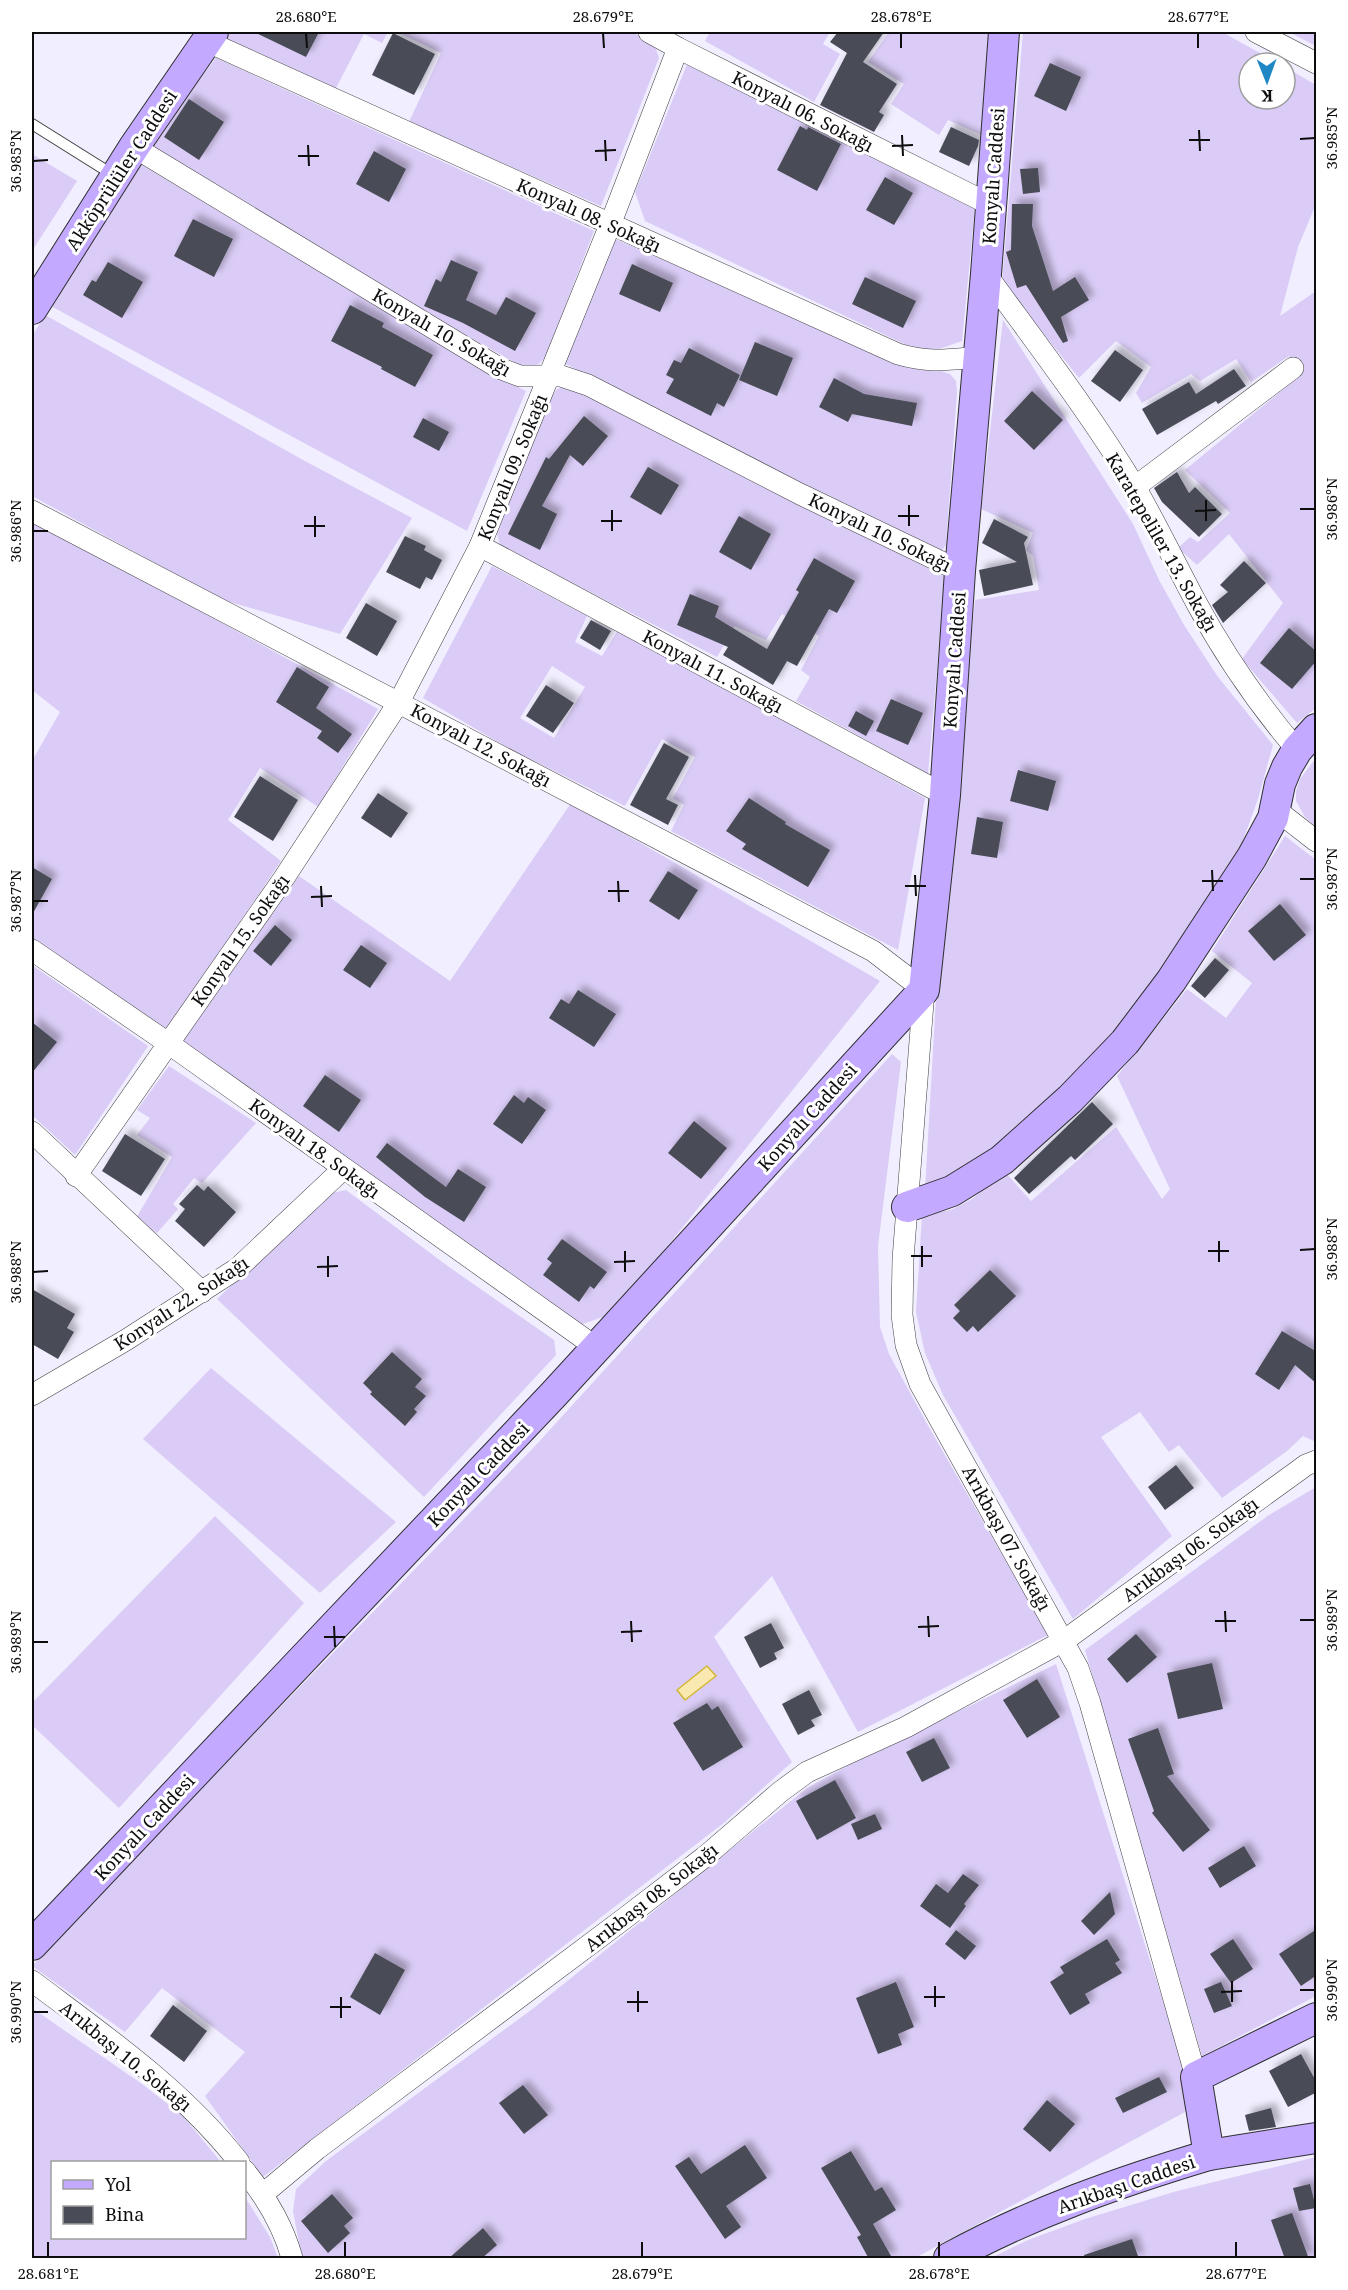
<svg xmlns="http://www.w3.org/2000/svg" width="1348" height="2290" font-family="'Noto Serif',serif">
<defs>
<filter id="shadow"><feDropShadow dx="5.5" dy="-5.5" stdDeviation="3" flood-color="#0004"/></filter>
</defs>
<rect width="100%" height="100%" fill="#f1eeff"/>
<g fill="#daccf6" fill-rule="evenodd">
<polygon points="228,32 388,32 382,43 364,34 335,90 223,40"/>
<polygon points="397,32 632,32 654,44 659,58 601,206 409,122 441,53"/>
<polygon points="710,32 830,32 823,44 840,54 814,102 705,41"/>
<polygon points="889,32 990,32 986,137 948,120 939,135 891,104 904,84 868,62"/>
<polygon points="1023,32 1222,32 1278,63 1249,63 1249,99 1285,99 1285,67 1316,85 1316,204 1298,247 1280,316 1316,291 1316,708 1297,723 1242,659 1283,603 1229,534 1197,565 1178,548 1190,537 1198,542 1230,513 1185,470 1303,373 1289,356 1251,382 1236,359 1200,381 1191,374 1142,403 1136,393 1151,367 1116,341 1079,378 1002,282"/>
<polygon points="1289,32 1316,32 1316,46"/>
<polygon points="216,58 594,231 546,356 539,364 531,367 519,365 383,288 148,146"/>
<polygon points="688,62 975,207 962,341 925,354 645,221 635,192"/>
<polygon points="32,154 77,181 32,251"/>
<polygon points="135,161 484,370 526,391 467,531 47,304"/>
<polygon points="615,239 895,361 921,370 941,371 950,374 956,381 957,392 946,545 942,550 934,550 722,447 564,363"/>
<polygon points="45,315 303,460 412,518 340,634 223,600 32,496 32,336"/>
<polygon points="1003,320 1133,524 1159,580 1184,625 1218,677 1273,745 1258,799 1236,860 1171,958 1102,1050 1001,1148 925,1190 937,981 975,600 1039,590 1033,556 1026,550 1033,533 981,509"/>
<polygon points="567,386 579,390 945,577 928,774 796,701 810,677 801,670 819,636 782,614 766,640 735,626 717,657 500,546 497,533 550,399 557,389"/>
<polygon points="32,522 204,613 378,709 318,807 260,768 228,820 281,861 165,1033 32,941 32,761 60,712 32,690"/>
<path d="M 492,566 L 587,616 L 575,642 L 602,656 L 618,630 L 925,798 L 898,950 L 671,831 L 684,805 L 673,798 L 695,757 L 662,739 L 625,806 L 510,749 L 423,698 ZM 552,666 L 585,687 L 554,738 L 520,718 Z"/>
<polygon points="1316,758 1316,827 1305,817 1296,801 1296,791 1300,779"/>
<polygon points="571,803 880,981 614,1313 580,1325 183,1041 299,876 450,981"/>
<polygon points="1285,836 1316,860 1316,1442 1303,1436 1287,1451 1222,1498 1179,1445 1169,1452 1140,1412 1101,1437 1172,1536 1073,1619 943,1395 925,1353 916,1312 922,1215 951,1210 972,1199 1005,1172 1031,1201 1116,1127 1162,1199 1170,1189 1117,1076 1187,989 1226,1018 1252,983 1212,951"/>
<polygon points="32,965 148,1046 75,1155 32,1115"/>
<polygon points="892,1054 901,1062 878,1246 880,1327 889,1354 926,1422 1048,1635 858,1732 772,1576 714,1637 792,1762 725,1822 263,2177 205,2096 245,2052 162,1988 125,2032 32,1966 138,1853 536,1445"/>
<polygon points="169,1066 256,1123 202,1183 194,1178 173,1204 178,1209 157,1233 135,1220 172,1157 137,1135 150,1118 137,1110"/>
<polygon points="346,1190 449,1267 554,1340 556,1355 424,1497 217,1299 328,1194"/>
<polygon points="211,1368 396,1522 320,1593 143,1439"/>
<polygon points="1316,1487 1316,1996 1202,2056 1085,1650 1269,1515"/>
<polygon points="215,1516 304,1603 119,1808 32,1725 32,1703"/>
<polygon points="1056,1664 1168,2017 1184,2073 1185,2112 915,2258 302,2258 293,2211 296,2189 326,2161 535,2007 807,1788 860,1759"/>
<polygon points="32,2008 142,2084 182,2115 221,2162 52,2162 52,2238 244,2238 245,2197 270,2237 278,2258 32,2258"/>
<polygon points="1316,2157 1316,2258 991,2258 1028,2240 1085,2219 1177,2191"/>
</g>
<polygon fill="#f9e9b0" stroke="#d3b633" stroke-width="1.5" points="707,1666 716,1676 685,1700 677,1690"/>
<g fill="#494c56" filter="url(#shadow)">
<polygon points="254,32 319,32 306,57"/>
<polygon points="838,32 884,32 863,62 897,84 879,112 884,115 874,132 820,105 847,53 830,42"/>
<polygon points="393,33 435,54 414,95 372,75"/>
<polygon points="1050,63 1081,77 1066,111 1034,96"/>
<polygon points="189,99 224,122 199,160 164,137"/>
<polygon points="800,126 807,130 808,127 841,144 817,191 777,170"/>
<polygon points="951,127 979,140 978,146 969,166 939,152"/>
<polygon points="374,151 406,169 389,202 356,184"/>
<polygon points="1038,168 1040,192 1023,194 1020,169"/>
<polygon points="885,177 913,193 894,225 866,210"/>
<polygon points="1012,204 1033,204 1032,226 1053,291 1075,277 1089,300 1061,317 1068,341 1063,343 1026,285 1017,288 1006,252 1011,250"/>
<polygon points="193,219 233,239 214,277 174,256"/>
<polygon points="451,260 478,272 466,300 496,315 506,297 536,313 515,351 463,323 424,306 436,279 441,282"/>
<polygon points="108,262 143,282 122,318 83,295 92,280 96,282"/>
<polygon points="632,264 673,283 660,312 619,294"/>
<polygon points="865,277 916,301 903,328 852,304"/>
<polygon points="350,305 384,323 382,327 433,355 415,387 381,369 382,367 331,341"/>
<polygon points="755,342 793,358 777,396 739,380"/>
<polygon points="689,348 740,375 724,407 717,403 711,416 666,393 674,379 666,375 674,360 681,363"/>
<polygon points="1115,350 1143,370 1120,402 1091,381"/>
<polygon points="1234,369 1246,386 1218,404 1216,401 1157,435 1142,409 1189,382 1196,394"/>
<polygon points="834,378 864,394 917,403 912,426 852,414 848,422 819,407"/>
<polygon points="1032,391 1063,420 1034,450 1004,421"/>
<polygon points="584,416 608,436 583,466 570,455 542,506 557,514 540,550 508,534 546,457 549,459"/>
<polygon points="423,418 449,432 439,451 413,437"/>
<polygon points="648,467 679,485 661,515 630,497"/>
<polygon points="1177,472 1189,493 1195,487 1222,514 1199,537 1162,502 1154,488"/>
<polygon points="739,516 771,534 751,570 719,552"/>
<polygon points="994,519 1028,537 1024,543 1033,585 984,596 979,570 1017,562 982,543"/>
<polygon points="405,536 426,546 424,550 442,560 432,580 426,577 420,589 386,572"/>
<polygon points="814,558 855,581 837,613 829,609 797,666 787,661 773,685 723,655 728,647 677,625 690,594 719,606 715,617 767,649 799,592 796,590"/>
<polygon points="1244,561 1266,583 1223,623 1212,605 1228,592 1220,585"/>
<polygon points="366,603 397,621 377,656 346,638"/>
<polygon points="591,620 611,631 600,650 580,638"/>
<polygon points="1289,628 1317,652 1317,660 1292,689 1260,663"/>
<polygon points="297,667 329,687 316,708 352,734 338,753 317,738 322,731 276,702"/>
<polygon points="546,685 574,703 553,733 526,716"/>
<polygon points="891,699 923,713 908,745 876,731"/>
<polygon points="856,711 874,721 866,736 848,726"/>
<polygon points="664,743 689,757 666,799 678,805 668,825 630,805"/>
<polygon points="1018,770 1056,781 1048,811 1010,801"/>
<polygon points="260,776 298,800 273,841 234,817"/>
<polygon points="378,793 408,813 391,838 361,818"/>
<polygon points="749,798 786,822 785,824 830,850 808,887 742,849 746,844 726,831"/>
<polygon points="977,817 1003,822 997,858 971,854"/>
<polygon points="32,867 52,879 32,915"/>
<polygon points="668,871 698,890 679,920 649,901"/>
<polygon points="1280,904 1306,935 1274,961 1248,931"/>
<polygon points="275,925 292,940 271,966 253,951"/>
<polygon points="361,945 387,963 370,988 343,970"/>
<polygon points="1215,958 1229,970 1205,998 1191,986"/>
<polygon points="578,990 616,1014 594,1047 549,1018 561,999 569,1004"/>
<polygon points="32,1022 57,1042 32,1073"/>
<polygon points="325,1075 361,1100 339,1132 303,1106"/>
<polygon points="514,1095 524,1103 528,1097 546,1110 522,1144 493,1124"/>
<polygon points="1092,1102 1113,1124 1075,1160 1071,1156 1029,1194 1014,1178"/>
<polygon points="694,1121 727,1148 701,1179 668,1153"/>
<polygon points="125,1134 165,1159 141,1196 102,1171"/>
<polygon points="387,1143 446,1187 458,1169 486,1187 464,1222 425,1197 376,1157"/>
<polygon points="197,1185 204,1191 208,1186 236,1212 204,1247 175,1221 185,1209 179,1204"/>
<polygon points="562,1239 607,1272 594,1289 590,1286 579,1302 543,1275 552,1263 547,1259"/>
<polygon points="990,1270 1016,1296 978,1332 973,1326 967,1332 953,1318 960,1311 954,1305"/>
<polygon points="32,1289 75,1314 67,1328 74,1332 58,1359 32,1344"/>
<polygon points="1282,1331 1317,1352 1317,1384 1295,1365 1279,1390 1255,1374"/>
<polygon points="392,1352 422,1379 415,1387 426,1396 414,1409 417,1412 405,1426 370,1394 372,1392 363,1383"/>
<polygon points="1176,1465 1194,1488 1165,1510 1148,1487"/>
<polygon points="771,1623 784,1648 774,1653 777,1659 760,1668 744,1637"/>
<polygon points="1136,1634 1157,1657 1127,1683 1107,1659"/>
<polygon points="1212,1663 1223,1709 1178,1719 1167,1673"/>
<polygon points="1037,1679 1060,1717 1027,1738 1003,1700"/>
<polygon points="809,1690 822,1715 811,1720 815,1726 798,1735 782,1704"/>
<polygon points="707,1703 712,1710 718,1706 743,1747 703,1771 673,1723"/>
<polygon points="1158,1728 1174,1774 1167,1776 1210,1830 1183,1852 1152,1813 1154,1811 1128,1739"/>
<polygon points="934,1738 950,1768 922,1782 906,1752"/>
<polygon points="835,1780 856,1818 817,1840 796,1801"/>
<polygon points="875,1814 882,1829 858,1840 851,1824"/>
<polygon points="1244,1846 1256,1866 1220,1888 1208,1868"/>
<polygon points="963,1874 979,1885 964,1904 966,1906 950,1928 920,1906 936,1884 948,1893"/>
<polygon points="1110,1892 1115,1914 1094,1935 1081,1921"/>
<polygon points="1317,1929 1317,1975 1301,1986 1279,1954"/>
<polygon points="956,1930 976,1946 965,1960 945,1944"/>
<polygon points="1107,1939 1120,1960 1115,1963 1122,1973 1085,1994 1090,2003 1070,2015 1050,1982 1064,1973 1060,1967"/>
<polygon points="1233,1939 1253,1969 1231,1983 1210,1954"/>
<polygon points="375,1953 405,1970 380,2015 350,1997"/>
<polygon points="896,1982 914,2027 898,2034 902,2045 878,2054 856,1998"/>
<polygon points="1221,1982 1232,2006 1214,2013 1204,1989"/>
<polygon points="173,2005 207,2031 184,2062 150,2036"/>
<polygon points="1301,2054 1317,2083 1317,2092 1288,2107 1269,2071"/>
<polygon points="1159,2077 1167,2092 1123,2113 1115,2098"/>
<polygon points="523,2085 548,2115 524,2134 499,2103"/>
<polygon points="1047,2100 1075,2124 1050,2152 1023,2129"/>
<polygon points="1271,2108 1276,2127 1249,2131 1245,2115"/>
<polygon points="745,2145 767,2178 726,2206 741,2227 725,2239 675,2166 689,2157 701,2174"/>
<polygon points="851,2151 875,2191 882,2187 896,2210 873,2224 891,2256 887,2259 869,2259 857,2237 861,2235 821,2168"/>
<polygon points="1310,2184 1316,2208 1299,2211 1293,2188"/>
<polygon points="332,2194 353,2218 344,2226 350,2233 328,2253 301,2221"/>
<polygon points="1292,2213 1309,2259 1285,2259 1271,2220"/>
<polygon points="483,2228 497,2245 481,2259 448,2259"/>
<polygon points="1132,2239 1139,2259 1085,2259 1084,2255"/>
</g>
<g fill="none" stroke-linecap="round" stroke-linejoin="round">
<g stroke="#404040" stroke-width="12">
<polyline id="lane" points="32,124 115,176"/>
</g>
<g stroke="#404040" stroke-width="22">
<g id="street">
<polyline points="649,32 678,48 991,205"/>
<polyline points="1256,32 1316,63"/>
<path d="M 206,41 L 898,354 C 929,363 946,360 978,357"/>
<polyline points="134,147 499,368 520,376 561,376 588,385 800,494 960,571"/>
<path d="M 986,274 C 1037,344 1090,413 1135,487 C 1157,525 1176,565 1197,604 C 1225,656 1259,705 1297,750"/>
<polyline points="1135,487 1293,368"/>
<polyline points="32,511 873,951 924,990 903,1259 902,1315 906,1345 920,1384 1078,1668 1090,1703 1196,2077"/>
<polyline points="480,546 945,795"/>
<polyline points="1275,809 1316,841"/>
<polyline points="32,950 168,1043 597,1348"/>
<polyline points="32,1132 202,1292"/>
<polyline points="76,1176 284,878 399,702 480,546 610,225 678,48"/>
<polyline points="32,1395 126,1340 238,1268 343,1169"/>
<path d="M 32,1981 C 105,2036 182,2089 239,2162"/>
<path d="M 244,2170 C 266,2197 283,2225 292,2258"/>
<polyline points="263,2194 317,2149 625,1918 707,1855 780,1792 807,1772 906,1727 1065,1640 1306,1465 1316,1461"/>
</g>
</g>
<g stroke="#2f2f2f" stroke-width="32">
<g id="secondary">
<polyline points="32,309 134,147 213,32"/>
<polyline points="907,1207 952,1191 1002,1160 1070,1099 1125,1042 1171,981 1252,857 1273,818 1280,784 1287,767 1297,750 1316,729"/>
<polyline points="32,1945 554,1394 924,990 945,795 960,571 986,274 1004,32"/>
<polyline points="1209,2155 1316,2138"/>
<path d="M 949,2258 C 1031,2213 1119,2182 1209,2155 L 1196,2077 L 1316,2018"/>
</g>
</g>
<use href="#lane" stroke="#fff" stroke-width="10"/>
<use href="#street" stroke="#fff" stroke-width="21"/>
<use href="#secondary" stroke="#c3a9ff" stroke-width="30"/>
</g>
<path fill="none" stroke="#0d0d0d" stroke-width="2" d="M 306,33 L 307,48M 603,33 L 604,48M 901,33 L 901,48M 1198,33 L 1198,48M 1199,130 L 1200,151M 902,135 L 903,156M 1300,139 L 1315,138M 605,140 L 606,161M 1189,140 L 1210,140M 308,145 L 309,166M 892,146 L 913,145M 595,151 L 616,150M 298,156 L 319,156M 33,161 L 48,160M 1206,500 L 1206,521M 909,505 L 909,526M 1300,509 L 1315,509M 612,510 L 612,531M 1195,511 L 1216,510M 315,516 L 315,537M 898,516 L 919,516M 601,521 L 622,521M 304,526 L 325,526M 33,531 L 48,531M 1212,870 L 1213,891M 915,875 L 916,896M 1300,879 L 1315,879M 618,881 L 619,902M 1202,881 L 1223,881M 321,886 L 322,907M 905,886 L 926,886M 608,891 L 629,891M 311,897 L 332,896M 33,901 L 48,901M 1219,1241 L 1219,1262M 922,1246 L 922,1267M 1300,1250 L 1315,1249M 625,1251 L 625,1272M 1208,1251 L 1229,1251M 328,1256 L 328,1277M 911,1256 L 932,1256M 614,1262 L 635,1261M 317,1267 L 338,1266M 33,1272 L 48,1271M 1225,1611 L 1226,1632M 928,1616 L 929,1637M 1300,1620 L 1315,1620M 631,1621 L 632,1642M 1215,1621 L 1236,1621M 334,1626 L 335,1647M 918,1627 L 939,1626M 621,1632 L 642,1631M 324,1637 L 345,1637M 33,1642 L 48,1642M 1232,1981 L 1232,2002M 935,1986 L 935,2007M 1300,1990 L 1315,1990M 638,1991 L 638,2012M 1221,1992 L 1242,1991M 341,1997 L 341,2018M 924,1997 L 945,1997M 627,2002 L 648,2002M 330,2007 L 351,2007M 33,2012 L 48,2012M 48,2242 L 48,2257M 345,2242 L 345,2257M 642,2242 L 642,2257M 939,2242 L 939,2257M 1236,2242 L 1236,2257"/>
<g text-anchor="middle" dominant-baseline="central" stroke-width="6" stroke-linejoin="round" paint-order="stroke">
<g font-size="18" fill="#0d0d0d" stroke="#fff">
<text transform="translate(803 111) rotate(27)">Konyalı 06. Sokağı</text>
<text transform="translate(121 170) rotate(-57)">Akköprülüler Caddesi</text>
<text transform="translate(993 176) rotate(-86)">Konyalı Caddesi</text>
<text transform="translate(589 215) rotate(24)">Konyalı 08. Sokağı</text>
<text transform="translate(442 332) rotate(30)">Konyalı 10. Sokağı</text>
<text transform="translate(512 467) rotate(-68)">Konyalı 09. Sokağı</text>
<text transform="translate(880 532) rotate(26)">Konyalı 10. Sokağı</text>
<text transform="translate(1162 542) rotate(60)">Karatepeliler 13. Sokağı</text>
<text transform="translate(954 660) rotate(-86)">Konyalı Caddesi</text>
<text transform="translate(713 671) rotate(28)">Konyalı 11. Sokağı</text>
<text transform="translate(481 745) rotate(28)">Konyalı 12. Sokağı</text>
<text transform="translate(240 940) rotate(-55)">Konyalı 15. Sokağı</text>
<text transform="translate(807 1117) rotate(-48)">Konyalı Caddesi</text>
<text transform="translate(315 1148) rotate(36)">Konyalı 18. Sokağı</text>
<text transform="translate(181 1303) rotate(-33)">Konyalı 22. Sokağı</text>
<text transform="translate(478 1474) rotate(-46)">Konyalı Caddesi</text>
<text transform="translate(1007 1538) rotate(61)">Arıkbaşı 07. Sokağı</text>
<text transform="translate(1190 1549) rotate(-36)">Arıkbaşı 06. Sokağı</text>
<text transform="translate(144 1827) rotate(-47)">Konyalı Caddesi</text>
<text transform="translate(651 1897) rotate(-38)">Arıkbaşı 08. Sokağı</text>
<text transform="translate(126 2056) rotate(39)">Arıkbaşı 10. Sokağı</text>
<text transform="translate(1126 2184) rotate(-19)">Arıkbaşı Caddesi</text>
</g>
</g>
<rect width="1348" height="2290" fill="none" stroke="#ffffff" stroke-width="66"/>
<rect x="51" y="2161" width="195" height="78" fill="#ffffff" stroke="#9e9e9e" stroke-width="1.5"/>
<rect x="63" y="2180" width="30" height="9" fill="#c3a9ff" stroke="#9e9e9e" stroke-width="1.5"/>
<text x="105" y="2191" font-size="18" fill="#0d0d0d">Yol</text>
<rect x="63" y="2206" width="30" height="18" fill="#494c56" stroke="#9e9e9e" stroke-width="1.5"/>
<text x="105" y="2221" font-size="18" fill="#0d0d0d">Bina</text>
<g transform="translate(1267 81) rotate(179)"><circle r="28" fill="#ffffff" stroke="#9e9e9e" stroke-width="1.5"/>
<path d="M0-4.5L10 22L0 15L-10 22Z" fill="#1f87c4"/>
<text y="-9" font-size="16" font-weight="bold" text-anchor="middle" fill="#0d0d0d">K</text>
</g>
<rect x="33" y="33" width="1282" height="2224" fill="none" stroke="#0d0d0d" stroke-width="2"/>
<g font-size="15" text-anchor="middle" fill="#0d0d0d">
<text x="306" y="22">28.680°E</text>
<text x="603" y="22">28.679°E</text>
<text x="901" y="22">28.678°E</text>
<text x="1198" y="22">28.677°E</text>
<text transform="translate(1332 138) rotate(-90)" y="5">36.985°N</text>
<text transform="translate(16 161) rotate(-90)" y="5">36.985°N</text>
<text transform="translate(1332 509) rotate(-90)" y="5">36.986°N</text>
<text transform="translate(16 531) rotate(-90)" y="5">36.986°N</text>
<text transform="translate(1332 879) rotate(-90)" y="5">36.987°N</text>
<text transform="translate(16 901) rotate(-90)" y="5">36.987°N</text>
<text transform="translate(1332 1249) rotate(-90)" y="5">36.988°N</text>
<text transform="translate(16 1272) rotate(-90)" y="5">36.988°N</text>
<text transform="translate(1332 1620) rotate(-90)" y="5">36.989°N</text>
<text transform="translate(16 1642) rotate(-90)" y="5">36.989°N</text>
<text transform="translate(1332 1990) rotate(-90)" y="5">36.990°N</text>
<text transform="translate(16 2012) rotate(-90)" y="5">36.990°N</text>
<text x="48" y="2279">28.681°E</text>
<text x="345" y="2279">28.680°E</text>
<text x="642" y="2279">28.679°E</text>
<text x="939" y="2279">28.678°E</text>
<text x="1236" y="2279">28.677°E</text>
</g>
</svg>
